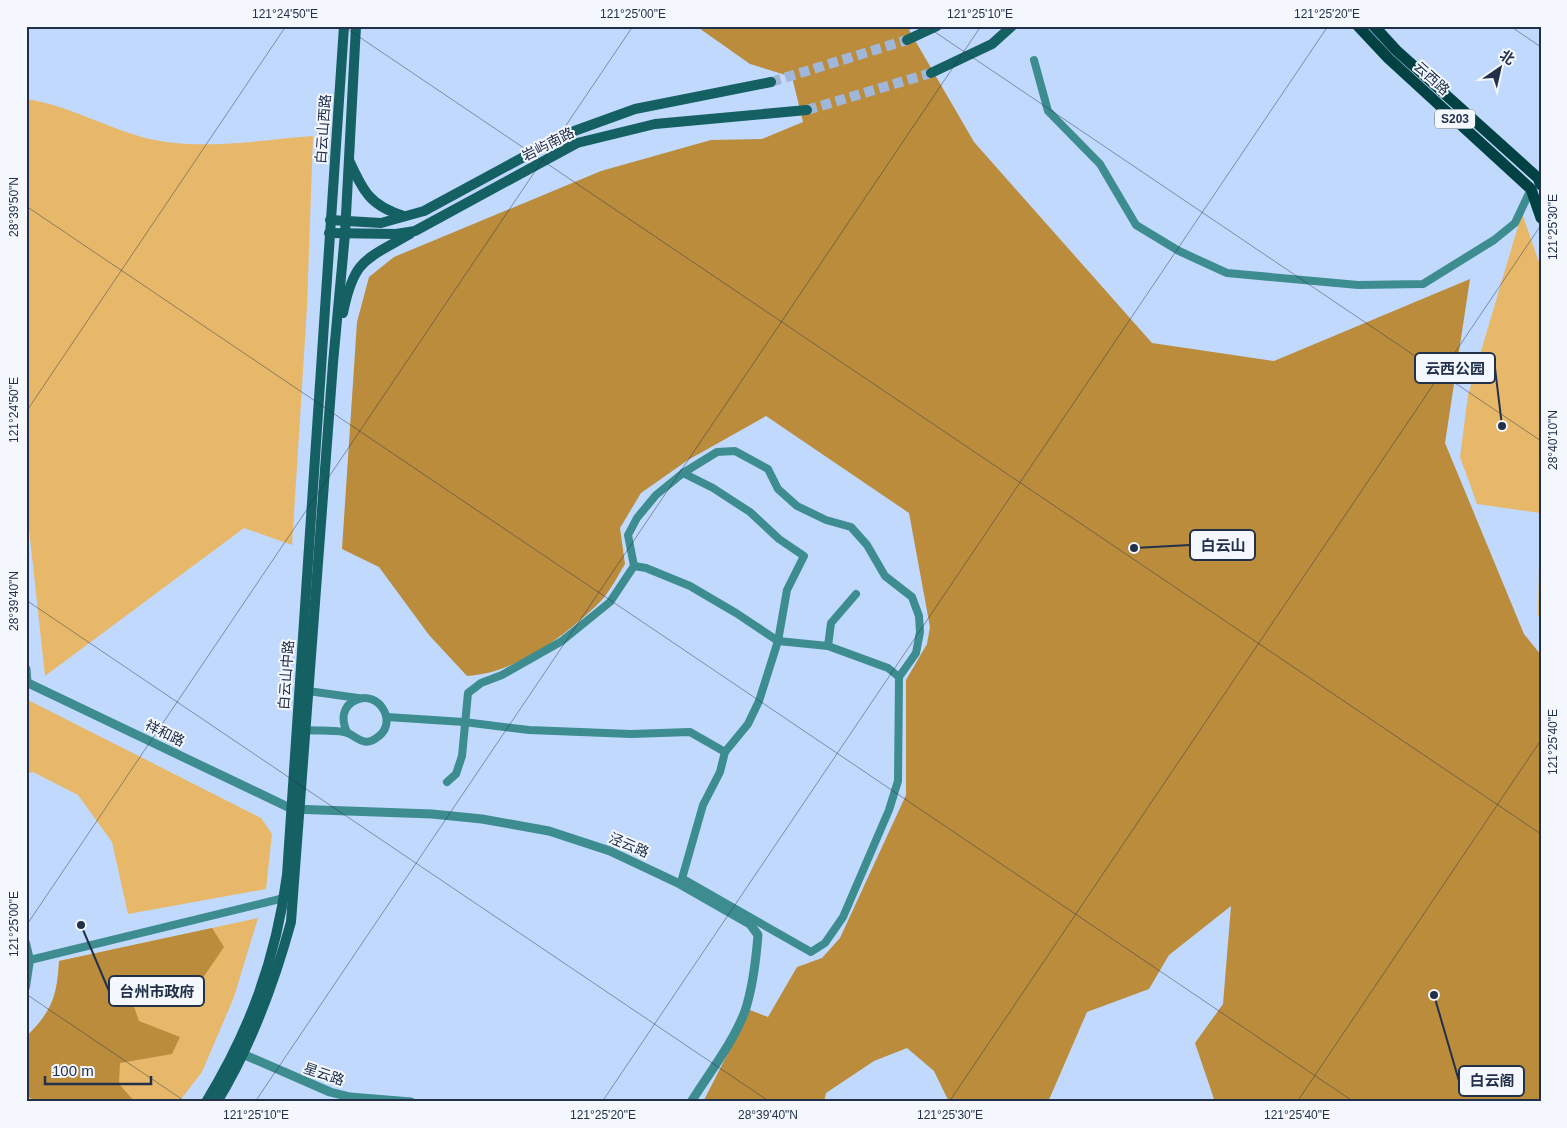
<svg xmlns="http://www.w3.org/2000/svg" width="1567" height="1128" font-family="Arial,'Noto Sans SC',sans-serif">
<rect width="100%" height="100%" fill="#c1d9fd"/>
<g fill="#e7b869">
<path d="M 26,99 C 67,105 103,126 142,137 C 197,152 258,140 313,136 L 307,307 L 292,545 L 244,528 L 45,676 L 26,501 Z"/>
<polygon points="1522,213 1541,268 1541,621 1538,615 1540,513 1477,504 1460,457 1468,395"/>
<polygon points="26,699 261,818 272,834 266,889 128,914 112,842 78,795 33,772 26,774"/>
<path d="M 258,918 L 234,997 L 202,1072 L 179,1102 L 26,1102 L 26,1037 C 52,1011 57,997 59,961 Z"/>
</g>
<g fill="#ba8c3c">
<path d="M 696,26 L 916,26 L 909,30 L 974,142 L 1152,343 L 1274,361 L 1470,279 L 1445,443 L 1524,634 L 1541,655 L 1541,1102 L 1215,1102 L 1195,1043 L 1223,1004 L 1231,906 L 1169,955 L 1149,989 L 1087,1012 L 1048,1102 L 949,1102 L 934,1071 L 907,1048 L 874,1061 L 826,1093 L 824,1102 L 703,1102 L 750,1010 L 768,1017 L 797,967 L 822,958 L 840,938 L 906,795 L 906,680 L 927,644 L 930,627 L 909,513 L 766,416 L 688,460 L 641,493 L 620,528 L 625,564 C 617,577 610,592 599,603 C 565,636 516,673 467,676 L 429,635 L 379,567 L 342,549 L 357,322 L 369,277 L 394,257 L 601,171 L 711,140 L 762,139 L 803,122 L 792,77 L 750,64 Z"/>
<path d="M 212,928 L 224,947 L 198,985 L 131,998 L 139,1021 L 180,1037 L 172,1054 L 120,1063 L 119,1084 L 135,1102 L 42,1102 L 30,1098 L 26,1093 L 26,1037 C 52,1011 57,997 59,961 Z"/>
</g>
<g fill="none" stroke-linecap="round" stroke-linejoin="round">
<g stroke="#a1b7d9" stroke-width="10" stroke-dasharray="10 5" stroke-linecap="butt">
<polyline points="771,82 907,40"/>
<polyline points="807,110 931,73"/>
</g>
<g stroke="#3d8c90" stroke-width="8">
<polyline points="1034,60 1048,111 1100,164 1136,225 1179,251 1227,273 1358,285 1423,284 1494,240 1515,223 1531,189"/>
<polyline points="634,566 646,568 690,586 736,613 778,641 828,646 888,668 899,677"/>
<polyline points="828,646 831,623 856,594"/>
<polyline points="308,691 358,698"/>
<polyline points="387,717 464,722 529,730 631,734 690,732 725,752"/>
<path d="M 306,730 C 318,731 332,730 344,732 C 356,734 363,750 379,736 C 398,721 378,690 356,700 C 342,706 341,720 347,732"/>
<polyline points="447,782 456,774 462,756 468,693 481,683 502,675 562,641 610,602 634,566 628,535 637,518 656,495 683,473 717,452 735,451 768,469 778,489 797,506 826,520 851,527 867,545 885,576 912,597 919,616 920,632 916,653 899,677 898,781 889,810 843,917 825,943 811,952 683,879"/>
<polyline points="681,882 703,805 720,772 725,752 748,724 759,701 778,641 787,590 804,556 779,539 750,512 713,488 683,473"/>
<polyline points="26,943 30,960 26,987"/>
<polyline points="30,960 284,898"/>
</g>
<g stroke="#3d8c90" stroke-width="9">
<polyline points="26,669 27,682"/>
<path d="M 26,682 L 292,809 L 432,814 L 482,819 L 549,831 L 610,851 L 680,884 L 750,924 L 758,935 C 756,960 753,987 745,1011 C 733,1043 709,1073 691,1102"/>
<polyline points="238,1052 330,1092 350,1097 411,1102"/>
</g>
<g stroke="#146063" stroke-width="10">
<polyline points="907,40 937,26"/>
<polyline points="931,73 992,44 1012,26"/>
<path d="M 349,160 C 363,191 370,206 404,216"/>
<polyline points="330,220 381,223 424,211 566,134 635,109 771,82"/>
<polyline points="329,233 396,234 415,231 577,143 655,124 807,110"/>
<path d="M 343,313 C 354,259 365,260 410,234"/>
<path d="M 206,1102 C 250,1030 276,959 287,875 L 344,26"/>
<path d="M 217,1102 C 251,1046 274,984 291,922 L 333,363 L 345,234 L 356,26"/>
</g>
<g stroke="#004143" stroke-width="11">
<polyline points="1358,26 1388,58 1531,189 1541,218"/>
<polyline points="1374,26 1396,50 1538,178 1541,185"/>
</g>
</g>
<path fill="none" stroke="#223149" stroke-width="1" stroke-opacity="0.45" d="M 343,26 L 1541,834M 926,26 L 1541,441M 1510,26 L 1541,47M 26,206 L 1354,1102M 26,412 L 286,26M 26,600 L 770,1102M 26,926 L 633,26M 26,994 L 186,1102M 255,1102 L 981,26M 602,1102 L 1328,26M 949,1102 L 1541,225M 1297,1102 L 1541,740"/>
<g text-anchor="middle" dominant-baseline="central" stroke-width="4" stroke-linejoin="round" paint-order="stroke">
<rect fill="#f4f8fe" stroke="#616d7f" stroke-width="1" x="1435" y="109.5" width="40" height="19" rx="4"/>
<g font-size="12" font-weight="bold" fill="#223149">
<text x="1455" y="119">S203</text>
</g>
<g font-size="14" fill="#223149" stroke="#f4f8fe">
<text transform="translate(1432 78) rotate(42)">云西路</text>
<text transform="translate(323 129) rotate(-86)">白云山西路</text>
<text transform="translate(548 144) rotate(-27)">岩屿南路</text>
<text transform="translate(286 675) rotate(-86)">白云山中路</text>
<text transform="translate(165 733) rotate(26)">祥和路</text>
<text transform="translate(629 845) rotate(23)">泾云路</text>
<text transform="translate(324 1074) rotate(19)">星云路</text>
</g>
</g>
<path fill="none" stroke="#223149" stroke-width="2" d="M1502 426L1495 368M1134 548L1190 545M81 925L109 991M1434 995L1459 1081"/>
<g fill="#223149" stroke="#f4f8fe" stroke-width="2">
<circle cx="1502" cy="426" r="5"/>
<circle cx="1134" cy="548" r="5"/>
<circle cx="81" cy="925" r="5"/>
<circle cx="1434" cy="995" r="5"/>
</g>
<g fill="#f4f8fe" stroke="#223149" stroke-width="2">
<rect x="1415" y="353" width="80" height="30" rx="5"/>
<rect x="1190" y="530" width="65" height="30" rx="5"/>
<rect x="109" y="976" width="95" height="30" rx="5"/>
<rect x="1459" y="1066" width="65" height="30" rx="5"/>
</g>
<g font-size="15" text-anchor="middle" font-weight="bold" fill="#223149">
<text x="1455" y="374">云西公园</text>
<text x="1223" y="551">白云山</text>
<text x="157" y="997">台州市政府</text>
<text x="1492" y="1086">白云阁</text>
</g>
<rect width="1567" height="1128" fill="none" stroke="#f4f8fe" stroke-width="55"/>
<g transform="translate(1500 68) rotate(34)" stroke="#f4f8fe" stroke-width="4" paint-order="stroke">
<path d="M0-4L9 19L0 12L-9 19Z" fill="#223149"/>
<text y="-8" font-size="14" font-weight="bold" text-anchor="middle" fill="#223149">北</text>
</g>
<path d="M45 1076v8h106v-8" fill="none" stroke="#223149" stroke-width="2.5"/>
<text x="52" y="1076" font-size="15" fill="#223149" stroke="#f4f8fe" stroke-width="4" paint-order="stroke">100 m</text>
<rect x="28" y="28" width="1512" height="1072" fill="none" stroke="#223149" stroke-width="2"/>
<g font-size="12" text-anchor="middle" fill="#223149">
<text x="285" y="18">121°24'50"E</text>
<text x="633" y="18">121°25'00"E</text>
<text x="980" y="18">121°25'10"E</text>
<text x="1327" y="18">121°25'20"E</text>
<text transform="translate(14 207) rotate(-90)" y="4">28°39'50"N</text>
<text transform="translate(1553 227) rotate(-90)" y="4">121°25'30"E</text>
<text transform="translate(14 410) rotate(-90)" y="4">121°24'50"E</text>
<text transform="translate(1553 440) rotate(-90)" y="4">28°40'10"N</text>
<text transform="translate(14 601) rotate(-90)" y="4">28°39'40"N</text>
<text transform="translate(1553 742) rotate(-90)" y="4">121°25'40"E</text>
<text transform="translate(14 924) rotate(-90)" y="4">121°25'00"E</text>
<text x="256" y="1119">121°25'10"E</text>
<text x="603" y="1119">121°25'20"E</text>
<text x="768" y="1119">28°39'40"N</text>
<text x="950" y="1119">121°25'30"E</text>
<text x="1297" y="1119">121°25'40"E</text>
</g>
</svg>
